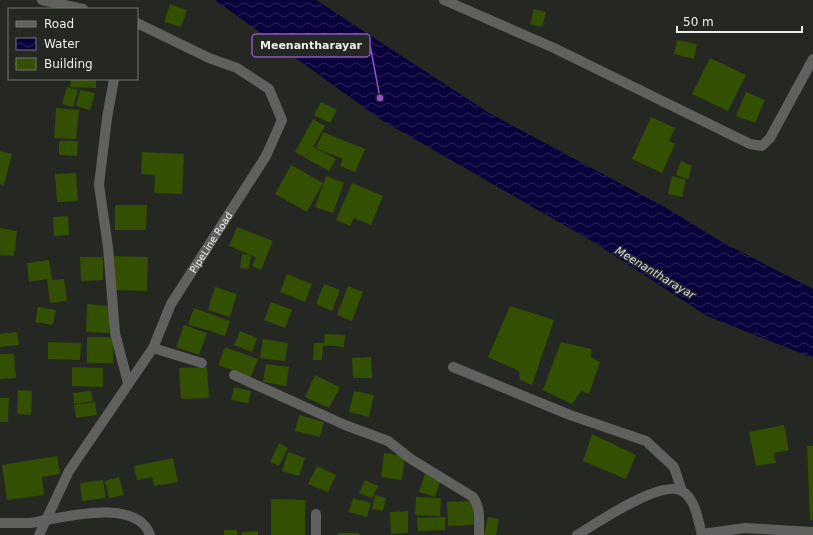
<svg xmlns="http://www.w3.org/2000/svg" width="813" height="535" font-family="'DejaVu Sans',sans-serif">
<defs>
<pattern id="water-waves" width="16" height="10" patternUnits="userSpaceOnUse"><rect width="16" height="10" fill="#09013b"/><path d="M0 5q4-4 8 0t8 0" fill="none" stroke="#2d2658"/></pattern>
</defs>
<rect width="100%" height="100%" fill="#252723"/>
<polygon fill="url(#water-waves)" points="215,0 316,0 489,113 668,209 720,241 813,289 813,358 707,316 592,241 383,121"/>
<g fill="#334f01">
<polygon points="170,4 187,10 181,27 164,22"/>
<polygon points="534,9 546,12 542,27 530,24"/>
<polygon points="677,40 697,44 694,59 674,54"/>
<polygon points="710,58 746,75 728,111 692,94"/>
<polygon points="71,79 96,79 96,88 70,87"/>
<polygon points="67,87 78,90 73,107 62,104"/>
<polygon points="80,90 95,93 90,110 76,106"/>
<polygon points="746,92 765,100 755,123 736,116"/>
<polygon points="321,102 337,110 330,123 314,115"/>
<polygon points="56,108 79,110 76,139 54,138"/>
<polygon points="651,117 675,128 669,141 675,144 662,173 632,159"/>
<polygon points="313,119 325,126 313,147 336,159 329,171 295,152"/>
<polygon points="323,132 365,149 355,172 340,166 343,159 316,148"/>
<polygon points="59,141 78,141 77,156 59,155"/>
<polygon points="0,151 12,154 4,185 0,184"/>
<polygon points="142,152 184,154 182,194 154,193 155,175 141,174"/>
<polygon points="681,161 692,166 688,179 676,175"/>
<polygon points="291,165 323,183 307,212 275,194"/>
<polygon points="76,173 78,201 57,202 55,174"/>
<polygon points="326,176 344,183 333,213 315,207"/>
<polygon points="672,176 686,180 682,197 668,194"/>
<polygon points="352,183 383,196 371,225 354,218 350,226 336,220"/>
<polygon points="115,205 147,205 146,230 115,230"/>
<polygon points="68,216 69,235 54,236 53,217"/>
<polygon points="237,227 273,241 261,270 252,266 256,257 229,246"/>
<polygon points="0,228 17,231 14,256 0,255"/>
<polygon points="242,254 251,255 249,269 240,268"/>
<polygon points="114,256 148,257 147,291 113,290"/>
<polygon points="80,257 103,257 103,280 81,281"/>
<polygon points="49,260 52,280 64,279 67,301 50,303 47,279 29,282 27,263"/>
<polygon points="287,274 312,284 305,302 280,292"/>
<polygon points="324,284 340,290 332,311 316,304"/>
<polygon points="348,286 363,292 352,321 337,315"/>
<polygon points="215,287 237,294 230,317 208,310"/>
<polygon points="271,302 292,310 285,328 264,320"/>
<polygon points="87,304 110,306 109,333 86,332"/>
<polygon points="510,306 554,320 532,385 520,380 519,371 488,357"/>
<polygon points="38,307 56,310 53,325 35,322"/>
<polygon points="194,308 230,321 225,336 188,324"/>
<polygon points="184,325 207,333 199,355 176,347"/>
<polygon points="240,331 257,338 252,352 234,345"/>
<polygon points="17,332 19,345 0,347 0,334"/>
<polygon points="325,334 345,335 344,347 323,345 322,360 313,360 314,343 324,343"/>
<rect x="87" y="337" width="26" height="26"/>
<polygon points="263,339 288,343 285,361 260,358"/>
<polygon points="48,342 81,343 80,360 48,359"/>
<polygon points="561,342 591,349 591,357 600,362 589,394 581,391 572,404 543,390"/>
<polygon points="225,347 258,359 251,377 218,365"/>
<polygon points="0,354 14,354 16,378 0,379"/>
<polygon points="371,357 372,378 353,378 352,358"/>
<polygon points="266,364 289,367 286,386 263,382"/>
<polygon points="72,367 103,368 103,387 72,386"/>
<polygon points="207,367 209,398 181,399 179,368"/>
<polygon points="315,375 340,387 329,408 305,397"/>
<polygon points="234,387 251,391 248,403 231,400"/>
<polygon points="18,390 32,391 31,415 17,414"/>
<polygon points="91,391 93,401 74,404 73,393"/>
<polygon points="354,391 374,395 369,417 349,412"/>
<polygon points="0,398 9,398 8,422 0,422"/>
<polygon points="95,402 97,415 76,418 74,405"/>
<polygon points="299,415 324,422 320,437 295,431"/>
<polygon points="784,425 789,450 774,453 776,463 756,466 749,432"/>
<polygon points="592,434 636,455 626,479 583,461"/>
<polygon points="279,443 288,448 279,466 270,462"/>
<polygon points="807,446 813,446 813,520 810,520"/>
<polygon points="288,452 305,458 299,476 282,471"/>
<polygon points="384,453 405,456 402,480 381,477"/>
<polygon points="57,456 60,474 42,477 44,495 7,500 2,465"/>
<polygon points="173,458 178,482 154,486 152,477 137,480 134,466"/>
<polygon points="317,466 336,475 328,492 308,484"/>
<polygon points="425,474 441,479 435,497 419,492"/>
<polygon points="119,477 124,495 109,498 105,481"/>
<polygon points="103,480 106,498 82,501 80,483"/>
<polygon points="365,480 378,486 372,498 359,493"/>
<polygon points="375,495 386,498 383,511 372,509"/>
<polygon points="416,497 441,498 440,516 415,515"/>
<polygon points="353,498 371,503 367,517 349,512"/>
<polygon points="271,499 305,500 305,535 271,535"/>
<polygon points="473,501 474,525 448,526 447,502"/>
<polygon points="408,511 408,533 391,534 390,512"/>
<polygon points="445,517 445,530 418,531 417,518"/>
<polygon points="488,517 499,519 496,535 484,535"/>
<rect x="224" y="530" width="13" height="5"/>
<polygon points="258,531 258,535 242,535 242,532"/>
<rect x="338" y="533" width="21" height="2"/>
</g>
<g fill="none" stroke-linecap="round" stroke-linejoin="round">
<g stroke="#60615f" stroke-width="10">
<polyline points="42,0 83,9"/>
<polyline points="444,0 554,48 750,144 762,146 770,138 813,59"/>
<polyline points="114,79 107,118 99,185 108,247 115,333 128,383"/>
<polyline points="153,348 202,363"/>
<polyline points="453,367 570,415 646,441 674,467 682,491"/>
<path d="M 234,375 L 345,425 L 388,441 L 411,459 L 473,497 C 481,508 479,522 479,535"/>
<path id="s1" d="M 46,520 L 69,471 L 153,348 L 171,304 L 266,156 L 282,120 L 269,89 L 237,68 L 209,58 L 137,23"/>
<path d="M 46,520 C 74,515 138,500 150,535"/>
<polyline points="702,534 745,528 813,532"/>
<polyline points="316,535 316,514"/>
<path d="M 577,535 C 597,523 661,479 682,491 C 696,499 698,521 702,535"/>
</g>
<g stroke="#60615f" stroke-width="10">
<polyline points="0,523 31,523 46,520"/>
<polyline points="39,535 46,520"/>
</g>
</g>
<g text-anchor="middle" dominant-baseline="central" stroke-width="3" stroke-linejoin="round" paint-order="stroke">
<g font-size="10" fill="#eceeeb" stroke="#252723">
<text stroke="none"><textPath href="#s1" startOffset="324">PipeLine Road</textPath></text>
</g>
<g font-size="11" font-style="italic" fill="#d4d9f0" stroke="#252723">
<text transform="translate(655 273) rotate(31)">Meenantharayar</text>
</g>
</g>
<path fill="none" stroke="#9253c8" stroke-width="1.5" d="M380 98L370 45"/>
<circle fill="#9253c8" stroke="#252723" stroke-width="1.5" cx="380" cy="98" r="4"/>
<rect fill="#252723" stroke="#9253c8" stroke-width="1.5" x="252" y="34" width="118" height="23" rx="4"/>
<g font-size="11" text-anchor="middle" font-weight="bold" fill="#eceeeb">
<text x="311" y="49">Meenantharayar</text>
</g>
<rect x="8" y="8" width="130" height="72" fill="#252723" stroke="#757773"/>
<rect x="16" y="21" width="20" height="6" fill="#60615f" stroke="#757773"/>
<text x="44" y="28" font-size="12" fill="#eceeeb">Road</text>
<rect x="16" y="38" width="20" height="12" fill="url(#water-waves)" stroke="#757773"/>
<text x="44" y="48" font-size="12" fill="#eceeeb">Water</text>
<rect x="16" y="58" width="20" height="12" fill="#334f01" stroke="#757773"/>
<text x="44" y="68" font-size="12" fill="#eceeeb">Building</text>
<path d="M677 26v6h125v-6" fill="none" stroke="#eceeeb" stroke-width="2"/>
<text x="683" y="26" font-size="12" fill="#eceeeb" stroke="#252723" stroke-width="3" paint-order="stroke">50 m</text>
</svg>
